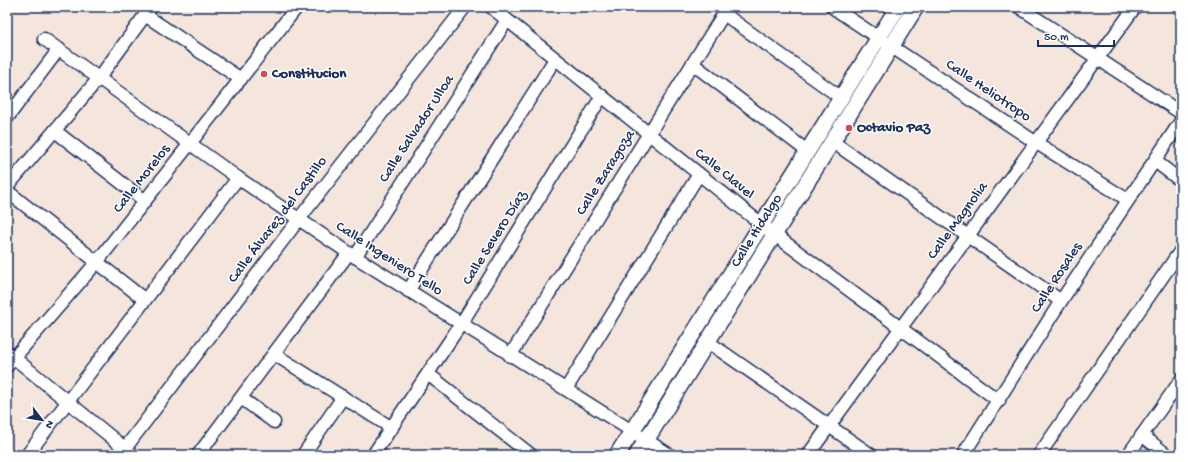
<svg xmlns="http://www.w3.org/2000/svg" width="1188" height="462" font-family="'Gochi Hand',sans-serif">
<rect width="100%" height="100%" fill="#f4e6dc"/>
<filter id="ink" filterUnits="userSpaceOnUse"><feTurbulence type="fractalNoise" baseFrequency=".025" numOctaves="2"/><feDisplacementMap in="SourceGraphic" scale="8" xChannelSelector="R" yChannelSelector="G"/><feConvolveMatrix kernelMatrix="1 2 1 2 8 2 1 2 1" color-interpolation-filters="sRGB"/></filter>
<g filter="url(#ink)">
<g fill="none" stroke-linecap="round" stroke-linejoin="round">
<g stroke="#1b2f5e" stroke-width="15">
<g id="minor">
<polyline points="491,7 775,235 999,401"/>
<polyline points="832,7 1035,142 1128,200"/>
<polyline points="1019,7 1181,113"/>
<polyline points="724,14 840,97"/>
<polyline points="145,15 241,79"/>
<polyline points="44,39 238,178 349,253 670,455"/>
<polyline points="693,64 807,151"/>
<polyline points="7,118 59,49"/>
<polyline points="55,131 145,201"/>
<polyline points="833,142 1061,301"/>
<polyline points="1155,161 1181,181"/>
<polyline points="7,187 99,78 151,7"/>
<polyline points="7,191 145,300"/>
<polyline points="355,257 507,20"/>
<polyline points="408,291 555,59"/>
<polyline points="708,342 871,455"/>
<polyline points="7,352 133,455"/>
<polyline points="274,354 392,428"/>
<polyline points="510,356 728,7"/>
<polyline points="7,366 97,262 297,7"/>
<polyline points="428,374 531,455"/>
<polyline points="566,389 699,174"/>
<polyline points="241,398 274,422"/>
<polyline points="1142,435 1167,455"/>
<polyline points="27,455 238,178"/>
<polyline points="120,455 299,219 465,7"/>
<polyline points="198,455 349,253"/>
<polyline points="303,455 343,397"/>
<polyline points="373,455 461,324 602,96"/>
<polyline points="808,455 1135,7"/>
<polyline points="963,455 1061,301 1181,121"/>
<polyline points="1039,455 1181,250"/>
<polyline points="1128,455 1181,380"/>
</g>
</g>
<g stroke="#1b2f5e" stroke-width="18">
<g id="tertiary">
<polyline points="617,455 898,7"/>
<polyline points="637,455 916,7"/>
</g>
</g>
<use href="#minor" stroke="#fff" stroke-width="12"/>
<use href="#tertiary" stroke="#fff" stroke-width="15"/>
</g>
</g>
<g fill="#d1495b" stroke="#fff" stroke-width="1.5">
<circle cx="264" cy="74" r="4"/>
<circle cx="849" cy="128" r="4"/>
</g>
<g text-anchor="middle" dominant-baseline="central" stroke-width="3" stroke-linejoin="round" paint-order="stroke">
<g font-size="15" font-weight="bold" fill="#1b2f5e" stroke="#fff" text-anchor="start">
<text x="272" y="74">Constitucion</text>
<text x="857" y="128">Octavio Paz</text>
</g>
<g font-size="15" fill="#1b2f5e" stroke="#fff">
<text transform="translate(988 91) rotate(34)">Calle Heliotropo</text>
<text transform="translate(417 129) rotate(-57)">Calle Salvador Ulloa</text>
<text transform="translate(606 173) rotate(-58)">Calle Zaragoza</text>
<text transform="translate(724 174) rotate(39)">Calle Clavel</text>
<text transform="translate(142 179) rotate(-52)">Calle Morelos</text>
<text transform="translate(278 220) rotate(-53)">Calle Álvarez del Castillo</text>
<text transform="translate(958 221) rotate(-54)">Calle Magnolia</text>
<text transform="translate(757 231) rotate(-58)">Calle Hidalgo</text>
<text transform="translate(495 238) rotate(-58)">Calle Severo Díaz</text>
<text transform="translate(389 259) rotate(33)">Calle Ingeniero Tello</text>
<text transform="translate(1057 278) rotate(-57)">Calle Rosales</text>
</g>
</g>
<rect width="1188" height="462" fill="none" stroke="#fff" stroke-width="24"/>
<rect x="12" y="12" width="1164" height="438" fill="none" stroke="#1b2f5e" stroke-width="1.5" filter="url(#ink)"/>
<g transform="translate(42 420) rotate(121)" stroke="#ffffff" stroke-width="3" paint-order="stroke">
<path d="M0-3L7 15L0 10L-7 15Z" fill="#1b2f5e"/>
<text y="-6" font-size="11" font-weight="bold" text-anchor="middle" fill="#1b2f5e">N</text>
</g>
<path d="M1038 40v6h76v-6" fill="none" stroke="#1b2f5e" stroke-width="2"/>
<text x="1044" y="40" font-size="12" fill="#1b2f5e" stroke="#ffffff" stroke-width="3" paint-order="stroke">50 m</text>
</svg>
